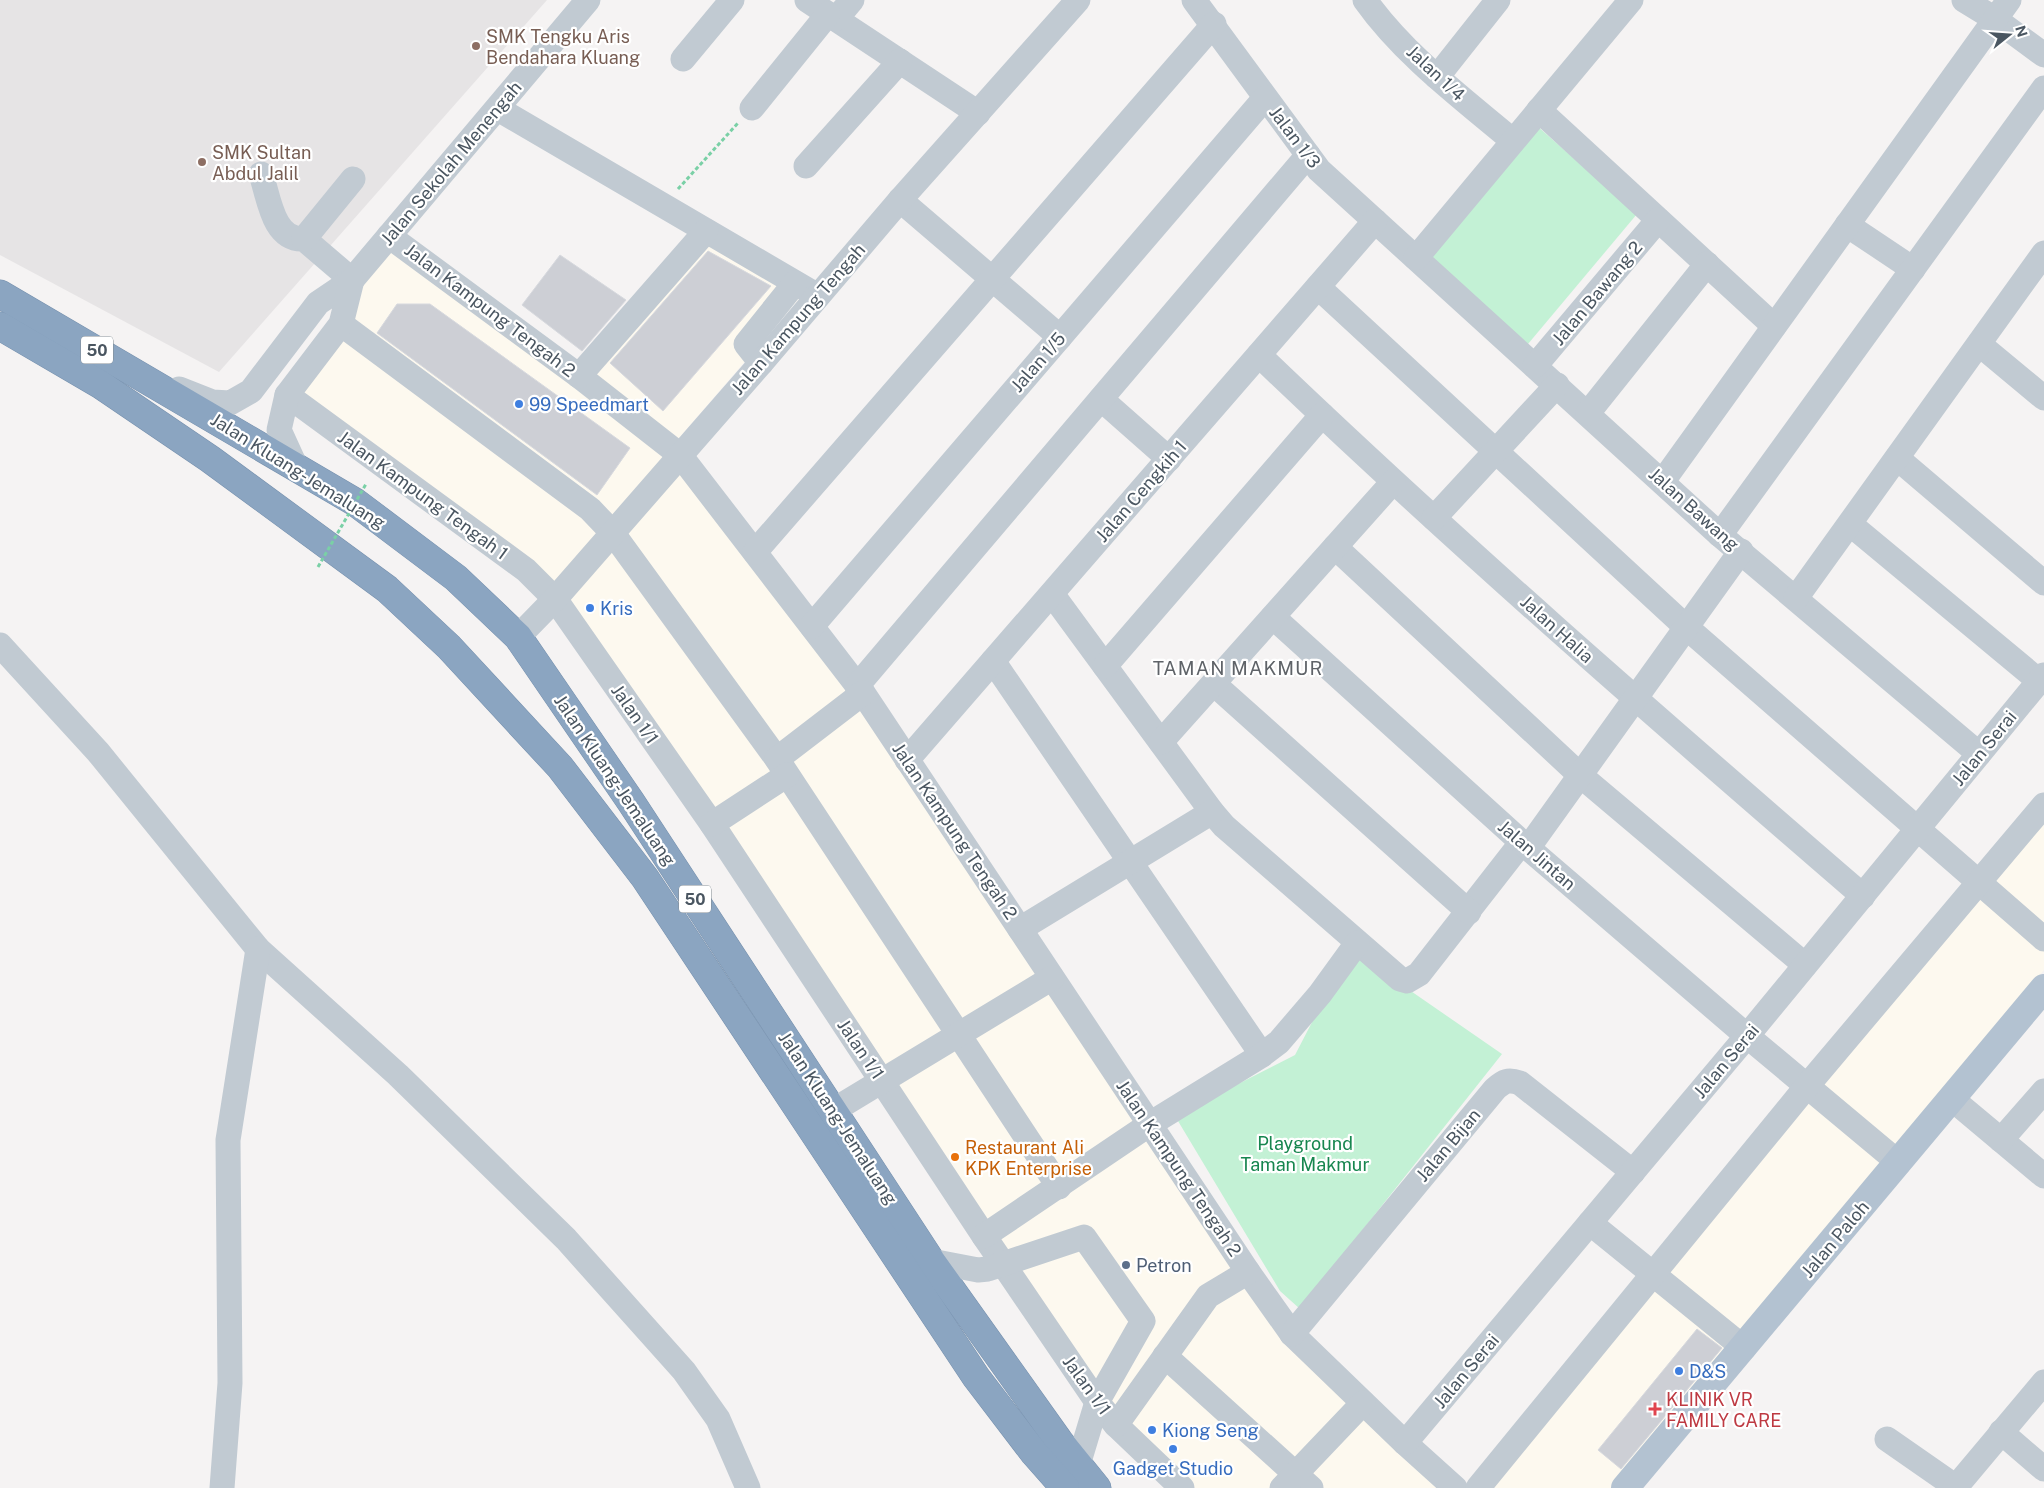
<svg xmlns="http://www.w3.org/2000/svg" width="2044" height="1488" font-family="'Public Sans',sans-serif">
<rect width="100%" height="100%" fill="#f5f3f3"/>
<g fill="#fdf9ef">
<polygon points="400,234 580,368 696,235 802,295 666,453 859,701 1252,1292 1444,1488 1172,1488 634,726 520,574 278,398"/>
<polygon points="2044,798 2044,970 1611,1488 1472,1488"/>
</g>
<polygon fill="#e6e4e5" points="0,0 547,0 219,372 0,255"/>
<g fill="#c3f1d5">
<polygon points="1536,125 1637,214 1528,344 1424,253"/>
<polygon points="1350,949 1502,1054 1300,1309 1280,1291 1175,1116 1295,1055"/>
</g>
<g fill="#cdcfd5" stroke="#d7d9de">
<polygon points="708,251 771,286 663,411 610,363"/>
<polygon points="560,255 626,300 582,351 522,305"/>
<polygon points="397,304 430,304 630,448 597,495 377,333"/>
<polygon points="1697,1329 1722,1348 1621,1469 1598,1450"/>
</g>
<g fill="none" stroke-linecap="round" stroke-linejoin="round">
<g stroke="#7690ad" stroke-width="29">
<g id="highway">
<polyline points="0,294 355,502 456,578 518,637 631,802 931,1261 1059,1441 1097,1488"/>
<polyline points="0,326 101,385 210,459 387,589 449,647 560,767 645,878 976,1377 1034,1453 1065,1488"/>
</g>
</g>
<polyline stroke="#7ad0a6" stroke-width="3" stroke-dasharray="4 2.5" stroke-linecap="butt" points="678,189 738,123"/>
<g stroke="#c1cad2" stroke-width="25">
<polyline points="807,0 978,113"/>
<polyline points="1194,0 1319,170 1720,535 1979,754"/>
<path d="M 1365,0 C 1404,55 1462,98 1513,141"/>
<polyline points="1964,0 1995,19 2044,55"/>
<polyline points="836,19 852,0"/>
<polyline points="683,59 732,0"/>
<polyline points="1437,77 1498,0"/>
<polyline points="752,108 828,14"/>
<polyline points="498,109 818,296"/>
<polyline points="1539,110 1774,326"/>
<polyline points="806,166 900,61"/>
<path d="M 261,174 C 269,198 273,241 304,239 L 352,280"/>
<polyline points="900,200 1060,337"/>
<polyline points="1847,225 1913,269"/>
<polyline points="389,236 579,376 680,455 863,693 1248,1272 1292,1334 1405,1443 1455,1488"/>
<polyline points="304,239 353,179"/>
<polyline points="1416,258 1631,0"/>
<polyline points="1318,287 1686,627 2044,939"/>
<polyline points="341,324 590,509 612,532 777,759 1059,1187"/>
<polyline points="1979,344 2044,398"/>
<path d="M 1259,355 C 1454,542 1658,719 1863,896"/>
<polyline points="761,363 746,344 795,283"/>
<polyline points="1535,366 1658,220"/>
<polyline points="579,376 706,231"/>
<polyline points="179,389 212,402 230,403 251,391 318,303 352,280 588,0"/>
<polyline points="287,395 526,570 555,599 712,824 984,1236 1097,1402 1116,1425 1182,1488"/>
<polyline points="1101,399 1169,459"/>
<polyline points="1588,413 1707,264"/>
<polyline points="1897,458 2044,583"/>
<polyline points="295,465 279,430 287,395 341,324 352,280"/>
<polyline points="1663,481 2009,0"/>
<polyline points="1434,518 1557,385"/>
<polyline points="1850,524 2039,681"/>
<polyline points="1720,535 2044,88"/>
<polyline points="1335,547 1581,776 1805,965"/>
<polyline points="755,552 1214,24"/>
<polyline points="1052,594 1212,812 1224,826 1400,979 1407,981 1419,974 1522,842"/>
<polyline points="1796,598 2044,253"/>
<polyline points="1273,617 1528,848 1747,1036 1899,1163"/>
<polyline points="812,626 1265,98"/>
<polyline points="518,637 555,599 762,362 900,200 1078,0"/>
<polyline points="0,645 98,752 258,949 398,1075 566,1239 684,1371 718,1419 748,1488"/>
<polyline points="993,661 1262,1055"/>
<polyline points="1105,666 1322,415"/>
<polyline points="1214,684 1469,912"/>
<polyline points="857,686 1308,155"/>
<polyline points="1161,742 1393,482"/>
<polyline points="777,759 863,693"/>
<polyline points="907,760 1375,221"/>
<polyline points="712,824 787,775"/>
<polyline points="1528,848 1741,551"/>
<polyline points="1020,929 1212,812"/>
<polyline points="1952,1099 2044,1176"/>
<polyline points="834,1110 1052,978"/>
<polyline points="2001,1140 2044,1091"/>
<polyline points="1590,1223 1744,1348"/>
<polyline points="984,1236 1150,1124 1262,1055 1279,1042 1320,994 1357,943"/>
<polyline points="931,1261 978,1270 988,1269 1084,1237 1143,1321 1097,1402 1078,1465"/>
<path d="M 1292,1334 L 1495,1089 C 1504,1081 1508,1079 1520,1083 L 1633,1172"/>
<polyline points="1165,1356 1311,1488"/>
<polyline points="1116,1425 1208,1296 1248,1272"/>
<polyline points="2001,1432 2044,1469"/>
<polyline points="1887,1439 1956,1487"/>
<polyline points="1405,1443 1747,1036 2044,675"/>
<polyline points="222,1488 230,1383 228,1140 258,949"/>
<polyline points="1282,1488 1363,1403"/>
<polyline points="1478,1488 1807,1086 2044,805"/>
<polyline points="1955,1488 2044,1382"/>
</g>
<polyline stroke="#b3c2d1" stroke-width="28" points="1625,1488 2044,988"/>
<use href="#highway" stroke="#8ba5c1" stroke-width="28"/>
<polyline stroke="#7ad0a6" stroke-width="3" stroke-dasharray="4 2.5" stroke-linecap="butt" points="318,567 366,484"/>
</g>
<g fill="#8d6e63" stroke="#fff" stroke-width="2">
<circle cx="476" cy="46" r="5"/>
<circle cx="202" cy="162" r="5"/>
</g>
<g fill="#3f7fe0" stroke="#fff" stroke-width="2">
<circle cx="519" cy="404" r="5"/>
<circle cx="590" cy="608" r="5"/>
<circle cx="1679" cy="1371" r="5"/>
<circle cx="1152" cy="1430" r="5"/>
<circle cx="1173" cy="1449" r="5"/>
</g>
<circle fill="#e8710a" stroke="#fff" stroke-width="2" cx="955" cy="1157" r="5"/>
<circle fill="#5c6f8a" stroke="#fff" stroke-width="2" cx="1126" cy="1265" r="5"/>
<path fill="#e0444e" stroke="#fff" stroke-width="2" d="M1652.5 1401.5h5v5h5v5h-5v5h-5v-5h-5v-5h5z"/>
<g text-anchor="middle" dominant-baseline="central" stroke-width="4.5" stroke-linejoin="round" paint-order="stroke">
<g fill="#fff" stroke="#808990" stroke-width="1">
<rect x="81" y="336.5" width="32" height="27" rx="4"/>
<rect x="679" y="885.5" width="32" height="27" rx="4"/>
</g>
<g font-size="16" font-weight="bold" fill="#4a5661">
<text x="97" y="350">50</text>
<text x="695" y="899">50</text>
</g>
<g font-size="18" fill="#785e54" stroke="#fff" text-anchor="start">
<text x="486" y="36">SMK Tengku Aris<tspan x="486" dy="21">Bendahara Kluang</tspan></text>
<text x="212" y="152">SMK Sultan<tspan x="212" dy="21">Abdul Jalil</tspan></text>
</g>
<g font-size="18" fill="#4a5661" stroke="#fff">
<text transform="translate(1436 73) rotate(43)">Jalan 1/4</text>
<text transform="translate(1295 137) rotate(53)">Jalan 1/3</text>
<text transform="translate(451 163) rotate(-50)">Jalan Sekolah Menengah</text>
<text transform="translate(1597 293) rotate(-50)">Jalan Bawang 2</text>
<text transform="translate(490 310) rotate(37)">Jalan Kampung Tengah 2</text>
<text transform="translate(798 319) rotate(-49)">Jalan Kampung Tengah</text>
<text transform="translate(1038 362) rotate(-49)">Jalan 1/5</text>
<text transform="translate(298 471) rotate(32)">Jalan Kluang-Jemaluang</text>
<text transform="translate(1141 491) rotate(-49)">Jalan Cengkih 1</text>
<text transform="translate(423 495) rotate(36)">Jalan Kampung Tengah 1</text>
<text transform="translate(1694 509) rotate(42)">Jalan Bawang</text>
<text transform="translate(1557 629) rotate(42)">Jalan Halia</text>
<text transform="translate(635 714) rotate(55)">Jalan 1/1</text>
<text transform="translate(1984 748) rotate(-51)">Jalan Serai</text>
<text transform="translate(615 780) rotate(56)">Jalan Kluang-Jemaluang</text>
<text transform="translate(955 831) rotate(56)">Jalan Kampung Tengah 2</text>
<text transform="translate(1537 855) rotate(41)">Jalan Jintan</text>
<text transform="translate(861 1049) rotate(56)">Jalan 1/1</text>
<text transform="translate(1726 1061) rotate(-50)">Jalan Serai</text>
<text transform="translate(838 1118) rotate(57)">Jalan Kluang-Jemaluang</text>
<text transform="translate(1448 1145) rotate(-50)">Jalan Bijan</text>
<text transform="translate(1179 1168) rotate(56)">Jalan Kampung Tengah 2</text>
<text transform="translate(1835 1239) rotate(-50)">Jalan Paloh</text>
<text transform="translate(1466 1371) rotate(-50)">Jalan Serai</text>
<text transform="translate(1087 1385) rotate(54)">Jalan 1/1</text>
</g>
<g font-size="18" fill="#366cbe" stroke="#fff" text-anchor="start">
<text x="529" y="404">99 Speedmart</text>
<text x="600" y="608">Kris</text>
<text x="1689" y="1371">D&amp;S</text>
<text x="1162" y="1430">Kiong Seng</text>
<text x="1173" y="1468" text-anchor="middle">Gadget Studio</text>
</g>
<g font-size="18" fill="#17864f" stroke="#fff">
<text x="1305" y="1143">Playground<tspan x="1305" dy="21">Taman Makmur</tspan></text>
</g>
<g font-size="18" fill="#c56008" stroke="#fff" text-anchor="start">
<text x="965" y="1147">Restaurant Ali<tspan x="965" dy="21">KPK Enterprise</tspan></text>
</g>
<g font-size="18" fill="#4e5e75" stroke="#fff" text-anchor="start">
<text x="1136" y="1265">Petron</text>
</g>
<g font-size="18" fill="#be3a42" stroke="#fff" text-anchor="start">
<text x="1666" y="1399">KLINIK VR<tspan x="1666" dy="21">FAMILY CARE</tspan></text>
</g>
<g font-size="19" letter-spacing="1" fill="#5f6368" stroke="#fff">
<text x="1238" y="668">TAMAN MAKMUR</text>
</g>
</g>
<g transform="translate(2009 35) rotate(73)" stroke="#ffffff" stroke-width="4" paint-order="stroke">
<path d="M0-4L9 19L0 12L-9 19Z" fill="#4a5661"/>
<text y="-8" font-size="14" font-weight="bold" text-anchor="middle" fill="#4a5661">N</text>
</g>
</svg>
